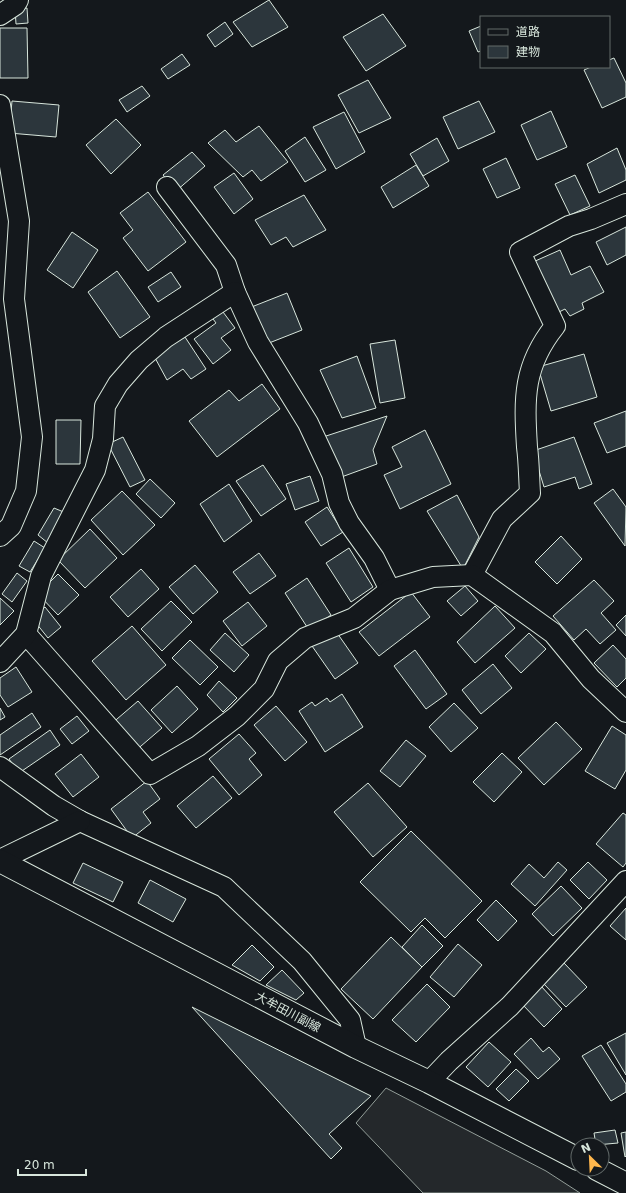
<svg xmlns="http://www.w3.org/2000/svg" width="626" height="1193" font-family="'DejaVu Sans','Noto Sans JP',sans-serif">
<rect width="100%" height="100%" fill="#14181c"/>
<polygon fill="#24282b" stroke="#939e99" points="386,1088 546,1171 580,1193 423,1193 356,1123"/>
<g fill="#2c363c" stroke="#d8e6dc">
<polygon points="269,0 288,27 252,47 233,22"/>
<polygon points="27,8 28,23 16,24 15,9"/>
<polygon points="383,14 406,46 366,71 343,37"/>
<polygon points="225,22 233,34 215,47 207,35"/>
<polygon points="481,26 481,51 478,52 469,31"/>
<polygon points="0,28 27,28 28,78 0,78"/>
<polygon points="182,54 190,65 168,79 161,69"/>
<polygon points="614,58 626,83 626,97 602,108 584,70 591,67 609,67 609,60"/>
<polygon points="368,80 391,118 359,133 338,95"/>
<polygon points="142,86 150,96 127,112 119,100"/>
<polygon points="12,101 59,105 56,137 9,133"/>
<polygon points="479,101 495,132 458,149 443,117"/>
<polygon points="551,111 567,147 537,160 521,125"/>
<polygon points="344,112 365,152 336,169 313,127"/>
<polygon points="116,119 141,145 111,174 86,145"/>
<polygon points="259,126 288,162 261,181 252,170 243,177 208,143 225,130 236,142"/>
<polygon points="305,137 326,170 305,182 285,151"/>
<polygon points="437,138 449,161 423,176 410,154"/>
<polygon points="617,148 626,170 626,180 599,193 587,164"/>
<polygon points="192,152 205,166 176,191 163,175"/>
<polygon points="506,158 520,188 497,198 483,169"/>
<polygon points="416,165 429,186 393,208 381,187"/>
<polygon points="234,173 253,199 234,214 214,187"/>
<polygon points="575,175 590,206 570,215 555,184"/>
<polygon points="148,192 186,242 148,271 123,238 133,230 120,213"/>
<polygon points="304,195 326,230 293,247 286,237 271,245 255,220"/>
<polygon points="626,227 626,255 607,265 596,242"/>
<polygon points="72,232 98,250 73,288 47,270"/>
<polygon points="560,250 571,275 590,266 604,292 582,303 584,309 570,316 565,309 557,313 533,262"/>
<polygon points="117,271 150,317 120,338 88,292"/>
<polygon points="171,272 181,287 158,302 148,287"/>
<polygon points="287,293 302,330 264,345 249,308"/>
<polygon points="220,308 235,328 221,338 231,350 213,364 194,339 216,323 210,315"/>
<polygon points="185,337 206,369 191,379 183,369 167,380 154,356"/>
<polygon points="395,340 405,398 380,403 370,344"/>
<polygon points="584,354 597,397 551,411 538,367"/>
<polygon points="357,356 376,408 342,418 320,370"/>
<polygon points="262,384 280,409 217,457 189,421 229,390 239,401"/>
<polygon points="626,411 626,446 607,453 594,423"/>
<polygon points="387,416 373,450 377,464 336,479 320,438"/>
<polygon points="56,420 81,420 80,464 56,464"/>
<polygon points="425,430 451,484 400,509 384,475 402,467 392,447"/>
<polygon points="123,437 145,480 130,487 108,444"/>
<polygon points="574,437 592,484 579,489 575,477 544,487 533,451"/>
<polygon points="263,465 286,499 261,516 236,481"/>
<polygon points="310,476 319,501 295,510 286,484"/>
<polygon points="150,479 175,503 161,518 136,494"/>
<polygon points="229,484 252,521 224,542 200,504"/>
<polygon points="613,489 626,507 625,546 594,503"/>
<polygon points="122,491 155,525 123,555 91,520"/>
<polygon points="457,495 479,537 463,569 427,511"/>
<polygon points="327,507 343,532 321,546 305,522"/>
<polygon points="54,508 66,513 48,543 38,535"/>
<polygon points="90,529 117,558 85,588 58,560"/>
<polygon points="561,536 582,559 557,584 535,562"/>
<polygon points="34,541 45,548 30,572 19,566"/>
<polygon points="349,548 373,587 351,602 326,563"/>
<polygon points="259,553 276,576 250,594 233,572"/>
<polygon points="195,565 218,592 193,614 169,587"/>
<polygon points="141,569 159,589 128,617 110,597"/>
<polygon points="17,573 27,581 12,602 2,594"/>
<polygon points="58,574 79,595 58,615 38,594"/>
<polygon points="307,578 331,615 309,630 285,593"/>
<polygon points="594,580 614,601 601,613 616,630 600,644 586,629 574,640 553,616"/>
<polygon points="465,586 478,601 461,616 447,601"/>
<polygon points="411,592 430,617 379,656 359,632"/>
<polygon points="0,598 14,611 0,625"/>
<polygon points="171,601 192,622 162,651 141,629"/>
<polygon points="248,602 267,626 242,646 223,621"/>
<polygon points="495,606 515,628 475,663 457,642"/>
<polygon points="45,607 61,627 48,638 32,618"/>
<polygon points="626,615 626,636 616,625"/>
<polygon points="132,626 166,665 126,700 92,661"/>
<polygon points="335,630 358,663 335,679 312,646"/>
<polygon points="225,633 249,655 234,672 210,650"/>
<polygon points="529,633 546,649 521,673 505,656"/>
<polygon points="190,640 218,667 200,685 172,658"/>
<polygon points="613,645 626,659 626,678 617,687 594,663"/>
<polygon points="415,650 447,694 426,709 394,666"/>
<polygon points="493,664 512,688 481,714 462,690"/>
<polygon points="16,667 32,692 8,707 0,695 0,678"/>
<polygon points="219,681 237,698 223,712 207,695"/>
<polygon points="177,686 198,709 172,733 151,710"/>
<polygon points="342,694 363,727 325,752 299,711 312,702 315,706 327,698 330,702"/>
<polygon points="138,701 162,728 134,752 110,725"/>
<polygon points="454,703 478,728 451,752 429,727"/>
<polygon points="276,706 307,742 285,761 254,725"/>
<polygon points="0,708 5,717 0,720"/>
<polygon points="32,713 41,727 0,755 0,735"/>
<polygon points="77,716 89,731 72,744 60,729"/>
<polygon points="556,722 582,749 544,785 518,758"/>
<polygon points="612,726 626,735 626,770 615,789 585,771"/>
<polygon points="50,730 60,745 19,773 9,759"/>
<polygon points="239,734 256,753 249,759 262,775 239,795 209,759"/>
<polygon points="406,740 426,756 400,787 380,771"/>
<polygon points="502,753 522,772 494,802 473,782"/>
<polygon points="81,754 99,777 73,797 55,774"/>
<polygon points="213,776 232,798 196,828 177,806"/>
<polygon points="147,781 160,799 143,812 151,823 132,838 111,809"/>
<polygon points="368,783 407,827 373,857 334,812"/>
<polygon points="623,813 626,815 626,863 623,867 596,844"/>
<polygon points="411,831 482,901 445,938 425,918 411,932 360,882"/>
<polygon points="558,862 567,870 535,906 511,884 529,864 544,878"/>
<polygon points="588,862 607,880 589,899 570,880"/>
<polygon points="83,863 123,882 113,902 73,883"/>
<polygon points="150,880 186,899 173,922 138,903"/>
<polygon points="561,886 582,908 553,936 532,914"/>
<polygon points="496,900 517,921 498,941 477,920"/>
<polygon points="626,908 626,940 610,926"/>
<polygon points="422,925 443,946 422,967 402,947"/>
<polygon points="391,937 422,967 373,1019 341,989"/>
<polygon points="458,944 482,965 454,997 430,977"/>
<polygon points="252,945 274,967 260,981 232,965"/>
<polygon points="564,963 587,987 566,1007 543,983"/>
<polygon points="282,970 304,993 296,1000 266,985"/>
<polygon points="427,984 450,1007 416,1042 392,1020"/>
<polygon points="541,986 562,1009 544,1027 522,1004"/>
<polygon points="192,1007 371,1096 329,1134 342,1148 331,1159"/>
<polygon points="626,1033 626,1075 607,1043"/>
<polygon points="531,1038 543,1052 549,1047 560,1059 538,1079 514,1054"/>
<polygon points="489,1042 511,1062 488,1087 466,1067"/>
<polygon points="601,1045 626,1084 626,1092 611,1101 582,1056"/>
<polygon points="516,1069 529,1081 509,1101 496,1089"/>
<polygon points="615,1130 618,1143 596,1145 594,1133"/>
<polygon points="626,1132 626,1156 625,1157 621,1133"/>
</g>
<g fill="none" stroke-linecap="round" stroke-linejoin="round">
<g stroke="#d8e6dc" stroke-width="22">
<g id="minor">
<polyline points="0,15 15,5 18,0"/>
<polyline points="0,105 19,221 14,299 32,437 26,491 11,526 0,536"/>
<polyline points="167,187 226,265 235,292 258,342 308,423 332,474 339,503 349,523 374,558 390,590"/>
<path d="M 472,575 L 502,519 L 530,493 C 529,478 529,462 527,447 C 524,398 523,366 555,326 L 520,252 L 569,226 L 591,219 L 626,204"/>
<polyline points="26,634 150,774 198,746 237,716 264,689 278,661 305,638 354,618 390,590 433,577 472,575 553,633 591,679 626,712"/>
<polyline points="0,662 26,634 41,576 95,470 103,439 105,406 118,384 139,360 166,337 235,292"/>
<polyline points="0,767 54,806 80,821 224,887 302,961 350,1020 356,1047"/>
<polyline points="0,860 80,821"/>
<polyline points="429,1082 449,1061 510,1006 626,881"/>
</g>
</g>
<g stroke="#d8e6dc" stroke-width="24">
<g id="primary">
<polyline points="0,861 356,1047 429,1082 578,1159"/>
<polyline points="597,1169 626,1184"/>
</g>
</g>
<use href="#minor" stroke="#14181c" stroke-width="20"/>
<use href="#primary" stroke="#14181c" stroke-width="22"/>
</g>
<g text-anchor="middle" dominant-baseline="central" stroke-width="3" stroke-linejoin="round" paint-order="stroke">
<g font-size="12" fill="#d8e6dc" stroke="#14181c">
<text transform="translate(288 1012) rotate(28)">大牟田川副線</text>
</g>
</g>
<rect x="480" y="16" width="130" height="52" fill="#14181c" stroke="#626a69"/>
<rect x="488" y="29" width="20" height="6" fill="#14181c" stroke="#626a69"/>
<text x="516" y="36" font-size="12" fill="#d8e6dc">道路</text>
<rect x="488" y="46" width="20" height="12" fill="#2c363c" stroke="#626a69"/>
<text x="516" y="56" font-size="12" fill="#d8e6dc">建物</text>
<g transform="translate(590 1157) rotate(336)"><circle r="19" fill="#14181c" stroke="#626a69"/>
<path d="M0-3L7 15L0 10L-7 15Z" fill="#ffb74d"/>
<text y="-6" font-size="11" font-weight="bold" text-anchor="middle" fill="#d8e6dc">N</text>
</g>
<path d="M18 1169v6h68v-6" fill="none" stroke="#d8e6dc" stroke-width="2"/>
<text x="24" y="1169" font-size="12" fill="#d8e6dc" stroke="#14181c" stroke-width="3" paint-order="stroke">20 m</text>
</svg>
